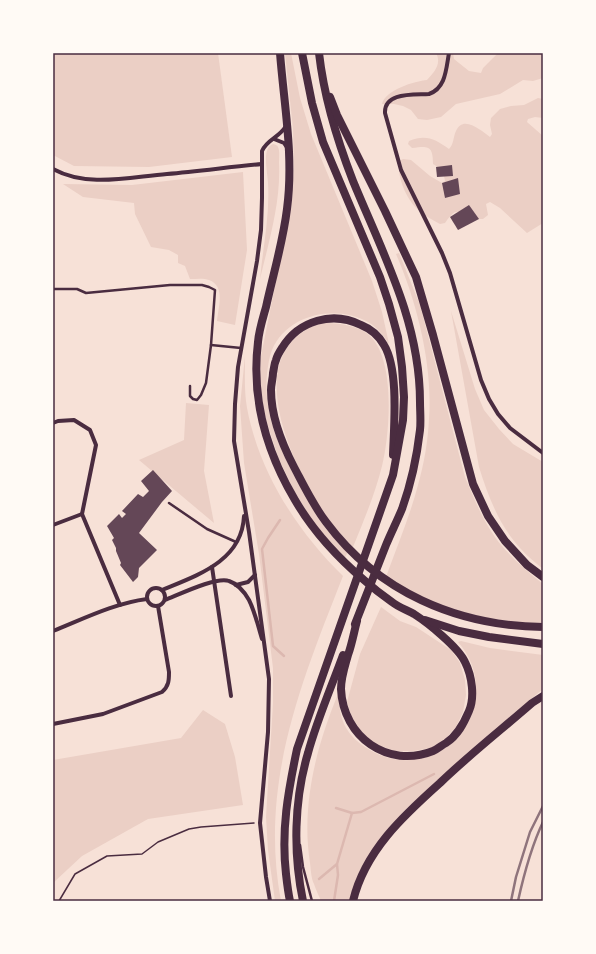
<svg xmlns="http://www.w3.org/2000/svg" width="596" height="954" font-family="'Source Serif 4',serif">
<rect width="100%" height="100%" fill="#f7e1d7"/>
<g fill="#ebcfc5">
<polygon points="53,53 218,53 232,157 149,167 74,166 53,155"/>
<path d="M 285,53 L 291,53 L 300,98 L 311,134 L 372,281 L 382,312 L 389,344 C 383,335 378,328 368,322 C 336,304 287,314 272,350 C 269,357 268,366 267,374 C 263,417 282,455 303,491 C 311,507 320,523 333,537 C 337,542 343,547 348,552 L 344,559 L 320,532 L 296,495 L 278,457 L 263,410 L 260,384 L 261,356 L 289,216 L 294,169 L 293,129 Z"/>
<path d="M 436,53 L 453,53 L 454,59 L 469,71 L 481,73 L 483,68 L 498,53 L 543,53 L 543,78 L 533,81 L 523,80 L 500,94 L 456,104 L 441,117 L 427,120 L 418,119 L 411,110 L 403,106 L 394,104 L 382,104 C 385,90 415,81 427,80 C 434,72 442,64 436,53 Z"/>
<path d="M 538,98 L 543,99 L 543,118 L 535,117 L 528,119 L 527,122 L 543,136 L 543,223 L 527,233 L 500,208 L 490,202 L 486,204 L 488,215 L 483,219 C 480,219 476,219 473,218 C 457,213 458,205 445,223 L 440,224 C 433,220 427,217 421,212 C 407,202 397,178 399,161 L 403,159 L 411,160 L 430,176 L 442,183 L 445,181 C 444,173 440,168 433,164 C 433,145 428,146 412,148 L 408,144 L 409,141 C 426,134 435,139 449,149 C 454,144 453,137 456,131 C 463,114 482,131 490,137 L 492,134 L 490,125 L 491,118 L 500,109 L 511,106 L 524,105 Z"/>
<path d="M 273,144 C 276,145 277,145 278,147 C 280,151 279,158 279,163 C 281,202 269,241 260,279 C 263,247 270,215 268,183 C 268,173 261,148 273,144 Z"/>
<path d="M 243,172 L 247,250 L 235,325 L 217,321 C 218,308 226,286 209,280 C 204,278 196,279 190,279 L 185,266 L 178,263 L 178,255 L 169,250 L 151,247 L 135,214 L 134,203 L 83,197 L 63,184 L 132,185 Z"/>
<path d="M 399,253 L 420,305 L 465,477 C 475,501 485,526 502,546 C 514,560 528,572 543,584 L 543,623 C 503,623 463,615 426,599 C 412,593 399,584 386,577 C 397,546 410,516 418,485 C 424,464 428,441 429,419 C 433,366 417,302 396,254 Z"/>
<path d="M 451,311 L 475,389 L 484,410 L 499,429 L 513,444 L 543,462 L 543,569 C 535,562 527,556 520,548 C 499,525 488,496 479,467 Z"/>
<path d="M 321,323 C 336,323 351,324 365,332 C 397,352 390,434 382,466 C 375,494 364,520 353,547 C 345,539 337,531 330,522 C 296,473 234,353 321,323 Z"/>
<path d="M 245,356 C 245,373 244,391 247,408 C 259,472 297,531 343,576 C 301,683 259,784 281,901 L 275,901 L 268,850 L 266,817 L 273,703 L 273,668 L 259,554 L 244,463 L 240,406 Z"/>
<polygon points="186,403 209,405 204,471 214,523 139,460 184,440"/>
<polygon points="381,607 400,621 416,627 451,650 460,663 465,680 466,695 463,712 456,727 445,739 431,748 413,751 395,751 375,744 362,732 352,718 347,702 360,654"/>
<path d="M 461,641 L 490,648 L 543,655 L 543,689 L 475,746 L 406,809 L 393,823 L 366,859 L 356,880 L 349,901 L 321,901 C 319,896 316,890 314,884 C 311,878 311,870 310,863 C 301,806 316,747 338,694 C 339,705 340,714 344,724 C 349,735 359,744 370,750 C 417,778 476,745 476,689 C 476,671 470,656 458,642 Z"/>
<polygon points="203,710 225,724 235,757 243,805 148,819 82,856 53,883 53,760 181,738"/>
</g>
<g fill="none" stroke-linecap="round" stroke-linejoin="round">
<g stroke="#dcb8b0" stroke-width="2.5">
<polyline points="280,520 268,538 262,549 273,646 284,656"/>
<polyline points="336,808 352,813 361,812 434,774"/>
<polyline points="319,879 337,864"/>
<polyline points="334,901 338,875 337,864 352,813"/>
</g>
</g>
<g fill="#644757">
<polygon points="452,165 453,176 437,177 436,167"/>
<polygon points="458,178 460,194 445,198 442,183"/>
<polygon points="469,205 479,219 458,230 450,217"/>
<polygon points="153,470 172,491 162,502 139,533 157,550 139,568 138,577 133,582 120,565 121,563 116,551 116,548 112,540 114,538 107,526 119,514 122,518 126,514 122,511 138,494 143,497 149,491 141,481"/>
</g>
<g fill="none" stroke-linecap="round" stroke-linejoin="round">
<polyline stroke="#4a2c40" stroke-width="1.5" points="59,901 75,874 107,856 142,854 158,842 189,829 201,827 254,823"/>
<g stroke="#4a2c40" stroke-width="2.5">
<polyline points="53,289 77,289 86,293 170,285 202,285 209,287 215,290 211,345 206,383 201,395 197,400 193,399 190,396 190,386"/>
<polyline points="211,345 241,348"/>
<polyline points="169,503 207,529 236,542"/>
<polyline points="300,845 303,867 312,901"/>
</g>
<g stroke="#4a2c40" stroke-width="4">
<path d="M 449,53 C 446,69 446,88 429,94 C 413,95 384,92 385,113 L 401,170 L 442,253 L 450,273 L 481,380 L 489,399 L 498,414 L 510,428 L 543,453"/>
<polyline points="274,139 284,143 288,149"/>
<path d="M 53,169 C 88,188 129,177 167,174 C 199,171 231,167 262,164"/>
<polyline points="53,423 58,421 74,420 90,430 96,445 82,514 120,605"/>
<polyline points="53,525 82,514"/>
<polyline points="212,567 231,696"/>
<polyline points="236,585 248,582 255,575"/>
<circle cx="156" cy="597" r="9"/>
<path d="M 162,590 C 198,575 242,561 244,516"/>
<path d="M 165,600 C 178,595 217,576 229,581 C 238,584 245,593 249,600 C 255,612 258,626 262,639"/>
<path d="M 53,631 C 83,619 115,603 147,599"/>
<path d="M 53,724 L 103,714 L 162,692 C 169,686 169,680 169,672 L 158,606"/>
<path d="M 270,901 L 266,877 L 260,823 L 268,732 L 269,679 L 249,532 L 234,441 L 235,404 L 238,367 L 257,261 L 261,230 L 262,198 L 262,151 C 267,139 279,138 286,126"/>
</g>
<g stroke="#4a2c40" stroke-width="8">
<path d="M 280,53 C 284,105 294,156 287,209 C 283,242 273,275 266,307 C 263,318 259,330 258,342 C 251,399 266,451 295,500 C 313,531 337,557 364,580 C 373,588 382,595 392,602 C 398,607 407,610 414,614 C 428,623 458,647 465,662 C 472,676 475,697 469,711 C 464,723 458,735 446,743 C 442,745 438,749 433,751 C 388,769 343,737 341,689 C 341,677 345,666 348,655 C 352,644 354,632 357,621"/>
<path d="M 319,53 C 324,97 337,140 353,181 C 383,254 420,322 420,402 C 420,411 421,421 420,430 C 417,456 411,484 402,509 C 397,521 391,533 386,545 C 376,571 365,598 355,624"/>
<polyline points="330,97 337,115 385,211 416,277 433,335 473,484 488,516 505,541 527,565 543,577"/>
<path d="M 393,455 C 394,425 399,370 384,345 C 379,336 371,329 361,325 C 333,311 299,320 282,348 C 280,351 277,356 276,360 C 274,364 274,369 273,373 C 273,378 271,384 271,390 C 271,416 282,444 294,467 C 304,486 313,505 326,522 C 378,592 457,626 543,627"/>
<polyline points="425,620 459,631 489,637 543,644"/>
<path d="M 290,901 C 288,892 287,883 286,874 C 281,830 288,792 297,749 L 393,475 L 403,420 L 404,397 L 402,367 L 398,337 L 389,304 L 380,277 L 323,142 L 312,103 L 302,53"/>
<path d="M 303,901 C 293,853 294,800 308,753 C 317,720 331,688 343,655"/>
<path d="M 353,901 C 365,851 403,816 440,783 C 469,755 501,730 532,703 L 543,696"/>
</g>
<g stroke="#8f747c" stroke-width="2.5">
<polyline points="511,901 516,877 530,832 543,806"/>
<path d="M 518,901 C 524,874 531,847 543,822"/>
</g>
</g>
<rect width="596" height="954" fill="none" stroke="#fffaf5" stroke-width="108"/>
<rect x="54" y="54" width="488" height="846" fill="none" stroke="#4a2c40" stroke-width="1.5"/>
</svg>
